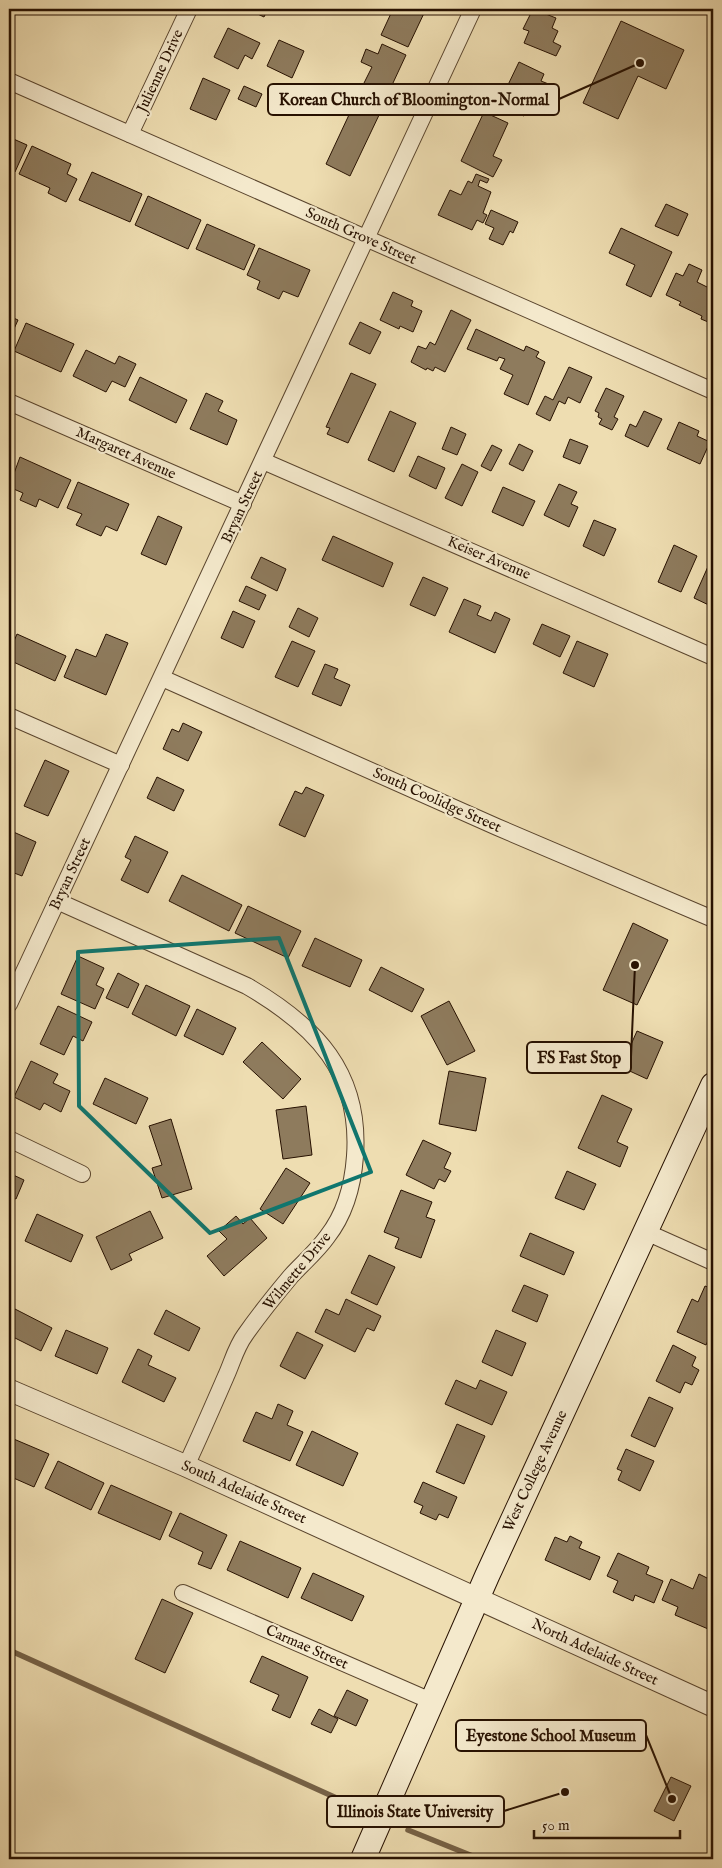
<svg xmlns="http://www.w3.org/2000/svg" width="722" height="1868" font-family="'IM FELL English',serif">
<rect width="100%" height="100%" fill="#eeddb1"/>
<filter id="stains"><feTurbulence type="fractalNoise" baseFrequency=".004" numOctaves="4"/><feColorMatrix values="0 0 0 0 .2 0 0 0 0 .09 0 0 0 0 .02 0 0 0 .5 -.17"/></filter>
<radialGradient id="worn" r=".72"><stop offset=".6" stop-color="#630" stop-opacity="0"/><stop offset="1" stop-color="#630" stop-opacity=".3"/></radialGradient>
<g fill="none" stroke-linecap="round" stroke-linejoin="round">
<g stroke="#766247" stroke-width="5.5">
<polyline points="9,1650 352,1805"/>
<polyline points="408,1830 480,1859"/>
</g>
</g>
<g fill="#8e7b5d" stroke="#271101">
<polygon points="247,9 268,9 264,17"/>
<polygon points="393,9 426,9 408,47 381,35"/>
<polygon points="533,9 556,18 552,28 558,31 553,42 561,46 556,56 524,43 529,31 523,29"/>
<polygon points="621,21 684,50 666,89 638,76 618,119 583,103"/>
<polygon points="228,28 260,43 252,59 245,55 238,69 214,57"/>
<polygon points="279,40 304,51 292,78 267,66"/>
<polygon points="382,44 406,55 386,98 362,87 372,67 361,62 366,49 378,54"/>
<polygon points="519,62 544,74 541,81 551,85 541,106 531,101 524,116 490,102 498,86 506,89"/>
<polygon points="203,78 230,90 216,120 190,109"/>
<polygon points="244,86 262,94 256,107 238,99"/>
<polygon points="355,102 380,113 350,176 326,164"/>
<polygon points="484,112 508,123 493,156 502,160 493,177 461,161"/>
<polygon points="9,137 27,145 15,172 9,169"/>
<polygon points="32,146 71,164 67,174 77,179 66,202 48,193 50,188 19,174"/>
<polygon points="92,172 142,194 130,222 79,200"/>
<polygon points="476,174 489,179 487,183 480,180 478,186 491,192 483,213 487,215 483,223 477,220 472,230 438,215 450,190 461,195 468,181 472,183"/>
<polygon points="148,196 201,220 188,249 135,225"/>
<polygon points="666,204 688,214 678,236 655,226"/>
<polygon points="491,210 518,222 513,233 510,231 503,245 489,239 494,228 485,224"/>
<polygon points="207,224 255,245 244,270 196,249"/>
<polygon points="621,228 672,252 651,297 626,285 635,265 609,253"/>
<polygon points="259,248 310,270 298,297 283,291 279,299 257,289 260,281 247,275"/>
<polygon points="689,264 702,270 697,282 713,290 713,324 701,319 702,316 679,305 681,302 666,295 676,273 683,276"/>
<polygon points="393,292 413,301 411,306 422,311 413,332 400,326 399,329 380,320"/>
<polygon points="451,310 471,320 445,372 435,367 433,371 427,368 426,370 411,362 418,346 426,349 430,342 435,345"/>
<polygon points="9,316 18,320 9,340"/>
<polygon points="360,322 381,332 370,354 349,344"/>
<polygon points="26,323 74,344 61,372 14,351"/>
<polygon points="476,329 524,351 526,346 539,352 536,357 545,362 528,405 504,394 513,375 500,369 505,359 499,357 497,361 467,349"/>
<polygon points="86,350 115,364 119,356 136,364 125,387 112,381 106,392 73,376"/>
<polygon points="569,367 592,377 580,403 568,397 565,404 559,401 550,421 536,414 545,396 553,400"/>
<polygon points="351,373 376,384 348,443 327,434 330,428 326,427"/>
<polygon points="140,377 187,400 176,423 129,400"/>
<polygon points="606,388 624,396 614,417 618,419 612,430 599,424 602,419 598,417 599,413 595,411"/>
<polygon points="206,393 223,401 218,411 237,420 227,445 190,429"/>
<polygon points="390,411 416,423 394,472 368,460"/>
<polygon points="644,411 662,419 648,447 625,436 630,424 636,427"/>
<polygon points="679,422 699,431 697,436 710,442 700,464 667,449"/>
<polygon points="451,427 466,434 457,455 442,449"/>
<polygon points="570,439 588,446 580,464 563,457"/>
<polygon points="519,444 533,451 523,471 509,464"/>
<polygon points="492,445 502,450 491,471 481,466"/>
<polygon points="418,456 445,468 436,489 409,476"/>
<polygon points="20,457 71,480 58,508 39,499 36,507 20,500 23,493 9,487"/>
<polygon points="462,464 478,472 462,506 445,498"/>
<polygon points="78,482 129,504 117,531 106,526 101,536 76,525 82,514 67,508"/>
<polygon points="559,484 577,492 571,504 578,507 569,527 544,515"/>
<polygon points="503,487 535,501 523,526 492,512"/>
<polygon points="158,516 182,527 166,565 141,554"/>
<polygon points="594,520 616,529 604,556 583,546"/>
<polygon points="333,536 393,563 383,587 322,560"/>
<polygon points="674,545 697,556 681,592 658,582"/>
<polygon points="261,557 286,569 277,591 251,578"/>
<polygon points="710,562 713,564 713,607 694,598"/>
<polygon points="423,577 448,588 435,616 410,605"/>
<polygon points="246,586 266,595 259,610 239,601"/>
<polygon points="464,599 481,606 477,615 491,621 495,612 510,619 495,653 449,632"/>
<polygon points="298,608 318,618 309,637 289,627"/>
<polygon points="233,611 255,621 243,648 221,638"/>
<polygon points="542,624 570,636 560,657 533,644"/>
<polygon points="17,634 66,656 55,681 9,660 9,653"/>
<polygon points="106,634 128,643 106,695 64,677 76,649 96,657"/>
<polygon points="292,641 315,651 298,687 275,677"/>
<polygon points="577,641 608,654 594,687 563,673"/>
<polygon points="325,664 338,669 334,678 350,685 341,706 312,694"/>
<polygon points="183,723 202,732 188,761 163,749 172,729 179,732"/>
<polygon points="45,760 69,771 48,816 24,806"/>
<polygon points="157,777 184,790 174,811 147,798"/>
<polygon points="306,787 324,795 305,837 279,825 295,791 302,794"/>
<polygon points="9,830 36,842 22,876 9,871"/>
<polygon points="135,836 168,852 148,893 121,880 131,860 125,857"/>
<polygon points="182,875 242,905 229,931 169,901"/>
<polygon points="248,906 301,931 288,958 235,933"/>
<polygon points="633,923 668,940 637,1005 603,990"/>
<polygon points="315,938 362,960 350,987 302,966"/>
<polygon points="78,956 104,968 96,985 104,989 95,1009 61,994"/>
<polygon points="381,967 424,989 412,1012 369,990"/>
<polygon points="118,973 139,984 128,1008 106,998"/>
<polygon points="146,985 190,1006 176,1036 132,1014"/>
<polygon points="449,1001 475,1051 447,1065 421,1016"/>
<polygon points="58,1006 92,1022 83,1041 73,1036 64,1055 40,1044"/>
<polygon points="197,1009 236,1028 223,1055 184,1036"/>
<polygon points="637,1031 663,1042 647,1079 621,1067"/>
<polygon points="262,1042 301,1079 283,1099 243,1062"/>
<polygon points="31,1061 58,1074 53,1083 70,1091 61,1112 44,1103 40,1110 14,1097"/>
<polygon points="449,1071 486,1078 476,1131 439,1124"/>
<polygon points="105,1078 148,1098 136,1124 93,1104"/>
<polygon points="602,1095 632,1109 617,1142 628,1147 620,1167 578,1148"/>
<polygon points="306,1106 312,1155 283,1159 276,1110"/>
<polygon points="171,1119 192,1189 162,1198 152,1168 162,1165 149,1126"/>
<polygon points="423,1140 451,1153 444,1168 451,1171 445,1182 439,1179 434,1189 406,1175"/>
<polygon points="286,1168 310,1183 283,1224 260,1209"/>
<polygon points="567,1171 596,1184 584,1210 555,1198"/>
<polygon points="9,1173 24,1180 16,1199 9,1196"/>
<polygon points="401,1190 432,1202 426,1217 435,1220 421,1258 395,1248 399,1238 384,1232"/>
<polygon points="150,1211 163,1238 129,1254 132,1260 111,1270 96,1237"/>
<polygon points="37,1214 83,1235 71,1262 25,1241"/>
<polygon points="236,1216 243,1224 250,1218 267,1238 224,1276 207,1256 227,1239 219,1231"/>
<polygon points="530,1233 574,1252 564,1275 520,1256"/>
<polygon points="369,1255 395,1267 377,1305 351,1293"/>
<polygon points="524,1285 548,1295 537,1322 512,1311"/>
<polygon points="705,1286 713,1289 713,1330 706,1345 677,1332 692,1299 698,1302"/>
<polygon points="346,1299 381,1316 374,1331 367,1328 355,1352 315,1332 326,1309 339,1315"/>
<polygon points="15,1309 52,1328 41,1351 9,1335 9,1323"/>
<polygon points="166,1310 200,1328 189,1351 154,1334"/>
<polygon points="66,1330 108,1348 97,1374 55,1356"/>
<polygon points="496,1330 526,1343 512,1376 482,1362"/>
<polygon points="297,1332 323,1345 305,1379 280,1366"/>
<polygon points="673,1345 696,1357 692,1366 699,1370 692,1385 685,1382 680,1393 656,1381"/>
<polygon points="138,1349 152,1356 148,1365 176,1378 164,1402 122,1382"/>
<polygon points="456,1380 476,1389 480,1380 507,1392 492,1425 445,1404"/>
<polygon points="649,1397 673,1408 655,1447 631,1436"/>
<polygon points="278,1404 293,1411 287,1425 303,1432 290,1461 243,1441 256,1412 272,1419"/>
<polygon points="457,1424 485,1436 464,1484 436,1472"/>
<polygon points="312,1431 358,1453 343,1486 296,1465"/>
<polygon points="9,1437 49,1454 34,1487 9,1476"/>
<polygon points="626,1449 654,1461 640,1491 618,1480 622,1471 617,1469"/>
<polygon points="58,1461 104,1483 91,1510 45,1488"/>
<polygon points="423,1482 457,1497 448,1518 439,1514 436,1520 420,1513 423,1506 414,1502"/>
<polygon points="111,1485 172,1512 160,1540 98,1513"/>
<polygon points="180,1513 227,1535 211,1569 198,1564 203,1552 169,1536"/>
<polygon points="570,1536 582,1542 579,1548 600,1557 590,1580 545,1560 555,1537 567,1542"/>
<polygon points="240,1541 301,1568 288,1598 227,1570"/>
<polygon points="618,1553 649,1567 646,1574 663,1581 654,1603 635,1595 633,1601 613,1592 618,1581 607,1576"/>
<polygon points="313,1573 364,1596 352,1621 301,1598"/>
<polygon points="699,1574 713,1581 713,1590 709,1600 713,1602 713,1631 675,1615 678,1607 662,1600 671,1579 693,1589"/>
<polygon points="162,1599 193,1613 165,1673 135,1659"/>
<polygon points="262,1656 308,1677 290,1718 272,1710 279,1695 250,1682"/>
<polygon points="347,1690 368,1700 356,1726 334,1716"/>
<polygon points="319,1709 338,1719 331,1733 311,1724"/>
<polygon points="671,1777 691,1786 674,1821 654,1811"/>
</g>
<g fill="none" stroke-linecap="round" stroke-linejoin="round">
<g stroke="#59442d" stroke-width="18">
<g id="minor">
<polyline points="9,81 713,391"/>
<polyline points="130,134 189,9"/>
<polyline points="9,402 243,504"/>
<polyline points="263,461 713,657"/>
<polyline points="162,678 497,827 713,919"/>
<polyline points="9,716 121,765"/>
<path d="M 57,901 L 247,986 C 316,1026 361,1073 355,1156 C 353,1185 345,1214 327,1237 C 317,1251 303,1263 291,1276 C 275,1295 259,1315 245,1335 C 236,1347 232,1363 226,1376 C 213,1406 200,1436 186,1466"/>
<polyline points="9,1004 473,9"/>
<polyline points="9,1139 82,1174"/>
<polyline points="646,1232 713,1262"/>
<polyline points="183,1593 431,1701"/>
</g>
</g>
<g stroke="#59442d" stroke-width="23">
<polyline id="tertiary" points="9,1390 186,1466 713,1706"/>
</g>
<g stroke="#271101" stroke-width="26">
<polyline id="secondary" points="363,1859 487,1576 713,1085"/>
</g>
<use href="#minor" stroke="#f4e9cc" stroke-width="16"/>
<use href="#tertiary" stroke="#f4e9cc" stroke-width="21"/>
<use href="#secondary" stroke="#f4e9cc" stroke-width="24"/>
</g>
<path fill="none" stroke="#0f766e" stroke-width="4" stroke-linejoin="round" d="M 279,938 L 371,1172 L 210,1233 L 79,1106 L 78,952 Z"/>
<g text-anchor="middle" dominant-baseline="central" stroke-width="4.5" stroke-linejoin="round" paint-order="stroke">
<g font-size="15" fill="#271101" stroke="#f4e9cc">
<text transform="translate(160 71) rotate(-65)">Julienne Drive</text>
<text transform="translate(361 236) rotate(24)">South Grove Street</text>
<text transform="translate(126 453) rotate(24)">Margaret Avenue</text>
<text transform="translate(242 507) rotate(-65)">Bryan Street</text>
<text transform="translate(489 558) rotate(23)">Keiser Avenue</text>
<text transform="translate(437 800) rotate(24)">South Coolidge Street</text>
<text transform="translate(70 874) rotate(-65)">Bryan Street</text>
<text transform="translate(297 1271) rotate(-50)">Wilmette Drive</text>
<text transform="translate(535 1471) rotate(-65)">West College Avenue</text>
<text transform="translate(244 1492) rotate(24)">South Adelaide Street</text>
<text transform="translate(307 1647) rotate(24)">Carmae Street</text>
<text transform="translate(595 1652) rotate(25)">North Adelaide Street</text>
</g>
</g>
<path fill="none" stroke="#271101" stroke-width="2" d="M640 63L559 99M635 965L631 1057M672 1799L646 1735M565 1792L504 1811"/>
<g fill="#271101" stroke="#f4e9cc" stroke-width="2">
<circle cx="640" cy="63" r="5"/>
<circle cx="635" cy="965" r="5"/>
<circle cx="672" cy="1799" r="5"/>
<circle cx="565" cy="1792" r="5"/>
</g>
<g fill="#f4e9cc" stroke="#271101" stroke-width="2">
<rect x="268" y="84" width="291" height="31" rx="5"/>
<rect x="527" y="1042" width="104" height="31" rx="5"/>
<rect x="456" y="1720" width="190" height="31" rx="5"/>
<rect x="327" y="1796" width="177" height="31" rx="5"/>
</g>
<g font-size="16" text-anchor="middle" font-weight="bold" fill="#271101">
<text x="414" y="105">Korean Church of Bloomington-Normal</text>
<text x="579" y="1063">FS Fast Stop</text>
<text x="551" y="1741">Eyestone School Museum</text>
<text x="415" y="1817">Illinois State University</text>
</g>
<rect width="722" height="1868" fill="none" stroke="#eeddb1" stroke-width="30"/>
<rect x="10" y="10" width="702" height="1848" fill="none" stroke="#271101" stroke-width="2.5"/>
<rect x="15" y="15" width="692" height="1838" fill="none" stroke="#271101"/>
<path d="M534 1830v8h146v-8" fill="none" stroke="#271101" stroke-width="2.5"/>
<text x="542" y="1830" font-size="15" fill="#271101" stroke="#f4e9cc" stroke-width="4" paint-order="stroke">50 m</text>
<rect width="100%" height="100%" filter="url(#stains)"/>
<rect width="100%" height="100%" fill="url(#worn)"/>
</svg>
